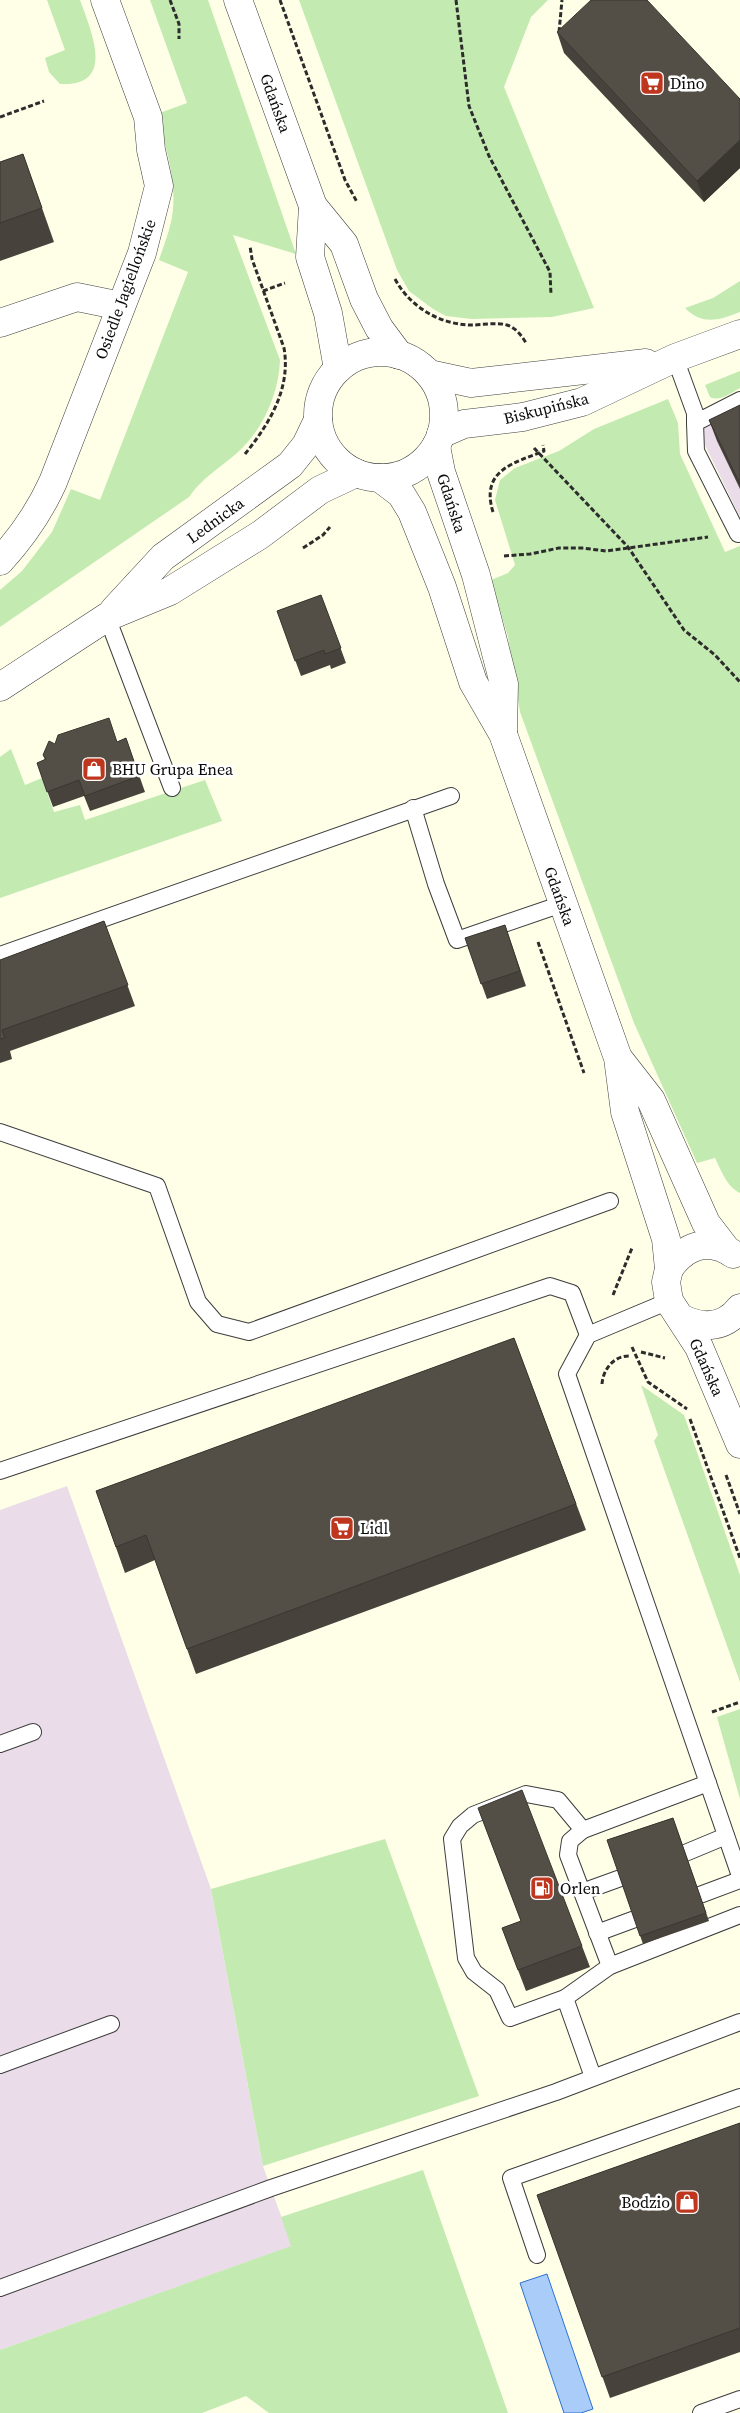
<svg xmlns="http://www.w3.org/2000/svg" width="740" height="2413" font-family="'Source Serif 4',serif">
<rect width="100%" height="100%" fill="#ffffe7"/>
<g fill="#eadde9">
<polygon points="740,409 740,517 698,431"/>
<polygon points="67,1486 211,1889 263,2166 292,2246 0,2350 0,1510"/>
</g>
<g fill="#c3eab1">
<path d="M 47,0 L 80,0 C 91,31 117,87 60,84 L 49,72 L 45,58 L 65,50 Z"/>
<path d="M 150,0 L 208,0 L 296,254 L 233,235 L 280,360 C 279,393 263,430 237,453 C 221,467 201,479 189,497 L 0,627 L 0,590 L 22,571 L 52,532 L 71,489 L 100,500 L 188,272 L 159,260 C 163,248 168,235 171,222 C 179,187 166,148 157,114 L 187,103 Z"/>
<polygon points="299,0 548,0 531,17 504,87 594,308 552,317 472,319 446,316 433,309 409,291 397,270"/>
<path d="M 740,281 L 740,312 C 719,320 703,326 685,308 L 713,298 Z"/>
<path d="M 740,371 L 740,388 C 731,393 719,402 710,397 L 705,385 Z"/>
<path d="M 668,399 L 678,423 L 680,454 L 725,552 L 740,546 L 740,1193 C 727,1187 721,1170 715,1158 L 697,1163 L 634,1023 L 520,712 L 508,637 L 491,580 L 508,573 L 515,565 L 495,500 L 500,480 L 515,468 L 559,451 L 594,429 Z"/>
<polygon points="11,749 25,785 42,778 54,812 80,805 85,820 205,780 222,821 0,898 0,757"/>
<polygon points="641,1385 684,1415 740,1575 740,1682 654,1441 658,1435"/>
<polygon points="740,1709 740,1799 717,1717"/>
<polygon points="385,1839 479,2096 263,2166 211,1889"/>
<polygon points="423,2170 508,2413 269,2413 246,2396 202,2413 0,2413 0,2350 291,2246 281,2217"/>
</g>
<polygon fill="#aaccf8" stroke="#2e71d2" points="547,2274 593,2409 581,2413 564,2413 520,2283"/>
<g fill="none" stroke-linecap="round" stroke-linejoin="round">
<g stroke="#3d3d3d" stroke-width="18">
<g id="service">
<polyline points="675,358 695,413 695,423 740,400"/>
<polyline points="695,423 696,451 738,534 740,533"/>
<polyline points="107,617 172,788"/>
<polyline points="413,808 436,884 457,940 562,904"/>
<polyline points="0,955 451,796"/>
<polyline points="0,1132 157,1186 198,1302 217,1324 249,1332 610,1201"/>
<polyline points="669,1301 588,1335 567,1374 740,1876"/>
<polyline points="0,1471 550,1286 572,1293 588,1335"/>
<polyline points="0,1744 33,1732"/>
<polyline points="583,1830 570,1841 568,1855 610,1966"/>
<polyline points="666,1861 726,1836"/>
<polyline points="582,1892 640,1871"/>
<polyline points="681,1902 740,1880"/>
<polyline points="597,1933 654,1912"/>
<polyline points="565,1998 510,2018 497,1990 474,1972 466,1958 452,1839 460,1826 473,1815 526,1794 558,1800 583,1830 708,1783"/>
<polyline points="0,2065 111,2024"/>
<polyline points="593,2077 565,1998 610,1966 740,1915"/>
<polyline points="537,2255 511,2178 740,2097"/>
<polyline points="0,2288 271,2188 556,2092 740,2022"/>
<polyline points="701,2413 740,2399"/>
</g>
</g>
<g stroke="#3d3d3d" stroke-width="29">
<g id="minor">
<polyline points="0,323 77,297 121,306"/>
<path d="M 0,561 C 23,536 39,513 53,482 L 142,253 L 159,186 L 151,150 L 148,117 L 105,0"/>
</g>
</g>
<g stroke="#3d3d3d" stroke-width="29">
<g id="tertiary">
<polyline points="238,0 313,206 344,244 364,299 379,328 399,355"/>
<polyline points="313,206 310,257 328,313 338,369"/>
<circle cx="381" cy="415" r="63"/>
<polyline points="429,374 471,383 646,363"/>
<polyline points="441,434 464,424 523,417 582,402 675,358 740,334"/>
<polyline points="436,446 441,472 476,575 504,684 503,733"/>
<polyline points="380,478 401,494 412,512 442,587 473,682 503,734 618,1058 625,1112 666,1239 669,1269 666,1282 669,1301 699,1347 740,1444"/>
<polyline points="114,610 163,557 290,465 306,445 318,420"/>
<polyline points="0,687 107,617 170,591 260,535 320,490 356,473"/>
<polyline points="619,1059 651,1100 706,1223 726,1249"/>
<path d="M 669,1269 C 685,1245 709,1237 733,1254"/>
<path d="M 683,1319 C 704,1329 725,1328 740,1308"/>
</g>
</g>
<g stroke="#2c2c2c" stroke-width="3" stroke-dasharray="5 2.5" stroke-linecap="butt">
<polyline points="170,0 179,24 179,39"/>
<polyline points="280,0 345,180 357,202"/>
<polyline points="456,0 469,106 489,156 550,272 551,295"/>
<polyline points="559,32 562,0"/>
<polyline points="0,117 44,101"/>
<path d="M 395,279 C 410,307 440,325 472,325 C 482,325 497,322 507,325 C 516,328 522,336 526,343"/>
<polyline points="263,291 285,283"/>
<polyline points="534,448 628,547 684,630 715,655 740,682"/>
<path d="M 245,454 C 270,423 291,388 284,348 L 252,259 L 250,246"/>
<path d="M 493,512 C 480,470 514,463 544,451 L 543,445"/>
<polyline points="303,548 323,535 330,527"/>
<polyline points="504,556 530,554 559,548 582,548 606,551 708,537"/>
<polyline points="538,942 584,1073"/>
<polyline points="613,1295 632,1248"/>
<polyline points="632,1347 648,1382 687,1409"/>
<polyline points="641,1352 665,1358"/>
<path d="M 602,1384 C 603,1370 613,1356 629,1356"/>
<polyline points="690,1419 740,1558"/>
<polyline points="726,1475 740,1514"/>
<polyline points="712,1712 740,1702"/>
</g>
<use href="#service" stroke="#fff" stroke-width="16"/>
<use href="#minor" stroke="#fff" stroke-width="28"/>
<use href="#tertiary" stroke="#fff" stroke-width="28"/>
</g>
<g fill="#47433c">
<polygon points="557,32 740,99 740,168 704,202 564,53"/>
<polygon points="23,154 54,242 0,261 0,162"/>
<polygon points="740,405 740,489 717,441 709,420"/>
<polygon points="321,595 346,663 331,669 330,665 301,676 277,611"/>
<polygon points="126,738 145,792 90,811 84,796 53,807 37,763 45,760 43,755 55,744 117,742"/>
<polygon points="104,921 135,1006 10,1051 12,1059 0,1063 0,960"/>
<polygon points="505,925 526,986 487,999 465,938"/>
<polygon points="514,1338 586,1530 196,1674 155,1560 125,1573 96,1491"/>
<polygon points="478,1808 582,1946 590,1967 526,1991 502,1928 521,1921"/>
<polygon points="673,1818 709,1921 643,1944 607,1840"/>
<polygon points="740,2123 740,2352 610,2398 537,2195"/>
</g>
<polygon fill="#3a3731" points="740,140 740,168 704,202 697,181"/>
<g fill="#534e46" stroke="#3a3731">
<polygon points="591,0 647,0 740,99 740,140 697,181 557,32"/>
<polygon points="23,154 42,208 0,223 0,162"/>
<polygon points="740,405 740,484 709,420"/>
<polygon points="321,595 341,648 325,654 324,650 295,661 277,611"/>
<polygon points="109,718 117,742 126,738 139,776 85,796 79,780 47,792 37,763 46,759 43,755 49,741 55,744 58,735"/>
<polygon points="104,921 128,985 2,1030 5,1038 0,1039 0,960"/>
<polygon points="505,925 520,971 481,984 465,938"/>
<polygon points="514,1338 576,1504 187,1649 146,1535 116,1547 96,1491"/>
<polygon points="522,1790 582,1946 518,1970 502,1928 521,1921 478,1808"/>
<polygon points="673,1818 706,1913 640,1936 607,1840"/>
<polygon points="740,2123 740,2328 602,2377 537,2195"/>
</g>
<defs>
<g id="supermarket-square" transform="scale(1.25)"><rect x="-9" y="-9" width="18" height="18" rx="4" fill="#be361e" stroke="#fff"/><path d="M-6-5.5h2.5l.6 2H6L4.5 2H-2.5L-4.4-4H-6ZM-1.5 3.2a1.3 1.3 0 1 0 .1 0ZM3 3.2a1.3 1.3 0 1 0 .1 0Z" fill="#fff"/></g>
<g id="shop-square" transform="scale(1.25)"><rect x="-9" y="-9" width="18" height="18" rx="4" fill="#be361e" stroke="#fff"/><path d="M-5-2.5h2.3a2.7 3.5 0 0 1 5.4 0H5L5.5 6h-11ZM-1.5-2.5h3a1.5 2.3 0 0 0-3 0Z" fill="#fff"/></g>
<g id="fuel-square" transform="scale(1.25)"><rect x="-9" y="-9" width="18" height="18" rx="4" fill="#be361e" stroke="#fff"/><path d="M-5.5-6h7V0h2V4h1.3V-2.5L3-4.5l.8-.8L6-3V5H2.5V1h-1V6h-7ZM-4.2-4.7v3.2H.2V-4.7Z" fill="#fff"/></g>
</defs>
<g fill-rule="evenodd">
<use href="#supermarket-square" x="652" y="83"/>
<use href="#shop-square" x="94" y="769"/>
<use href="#supermarket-square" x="342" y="1528"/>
<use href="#fuel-square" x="542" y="1888"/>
<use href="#shop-square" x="687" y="2202"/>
</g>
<g text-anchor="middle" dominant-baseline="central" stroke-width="5" stroke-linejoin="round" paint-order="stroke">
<g font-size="16" fill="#0a0a0a" stroke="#fff" text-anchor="start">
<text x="670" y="83">Dino</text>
<text x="112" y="769">BHU Grupa Enea</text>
<text x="360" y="1528">Lidl</text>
<text x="560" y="1888">Orlen</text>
<text x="670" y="2202" text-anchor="end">Bodzio</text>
</g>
<g font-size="16" fill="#0a0a0a" stroke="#fff">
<text transform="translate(276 103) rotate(70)">Gdańska</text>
<text transform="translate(125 289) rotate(-70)">Osiedle Jagiellońskie</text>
<text transform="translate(546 408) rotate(-14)">Biskupińska</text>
<text transform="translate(452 503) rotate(72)">Gdańska</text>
<text transform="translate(215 520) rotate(-36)">Lednicka</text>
<text transform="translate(560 896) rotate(70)">Gdańska</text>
<text transform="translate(707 1367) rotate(66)">Gdańska</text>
</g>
</g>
</svg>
